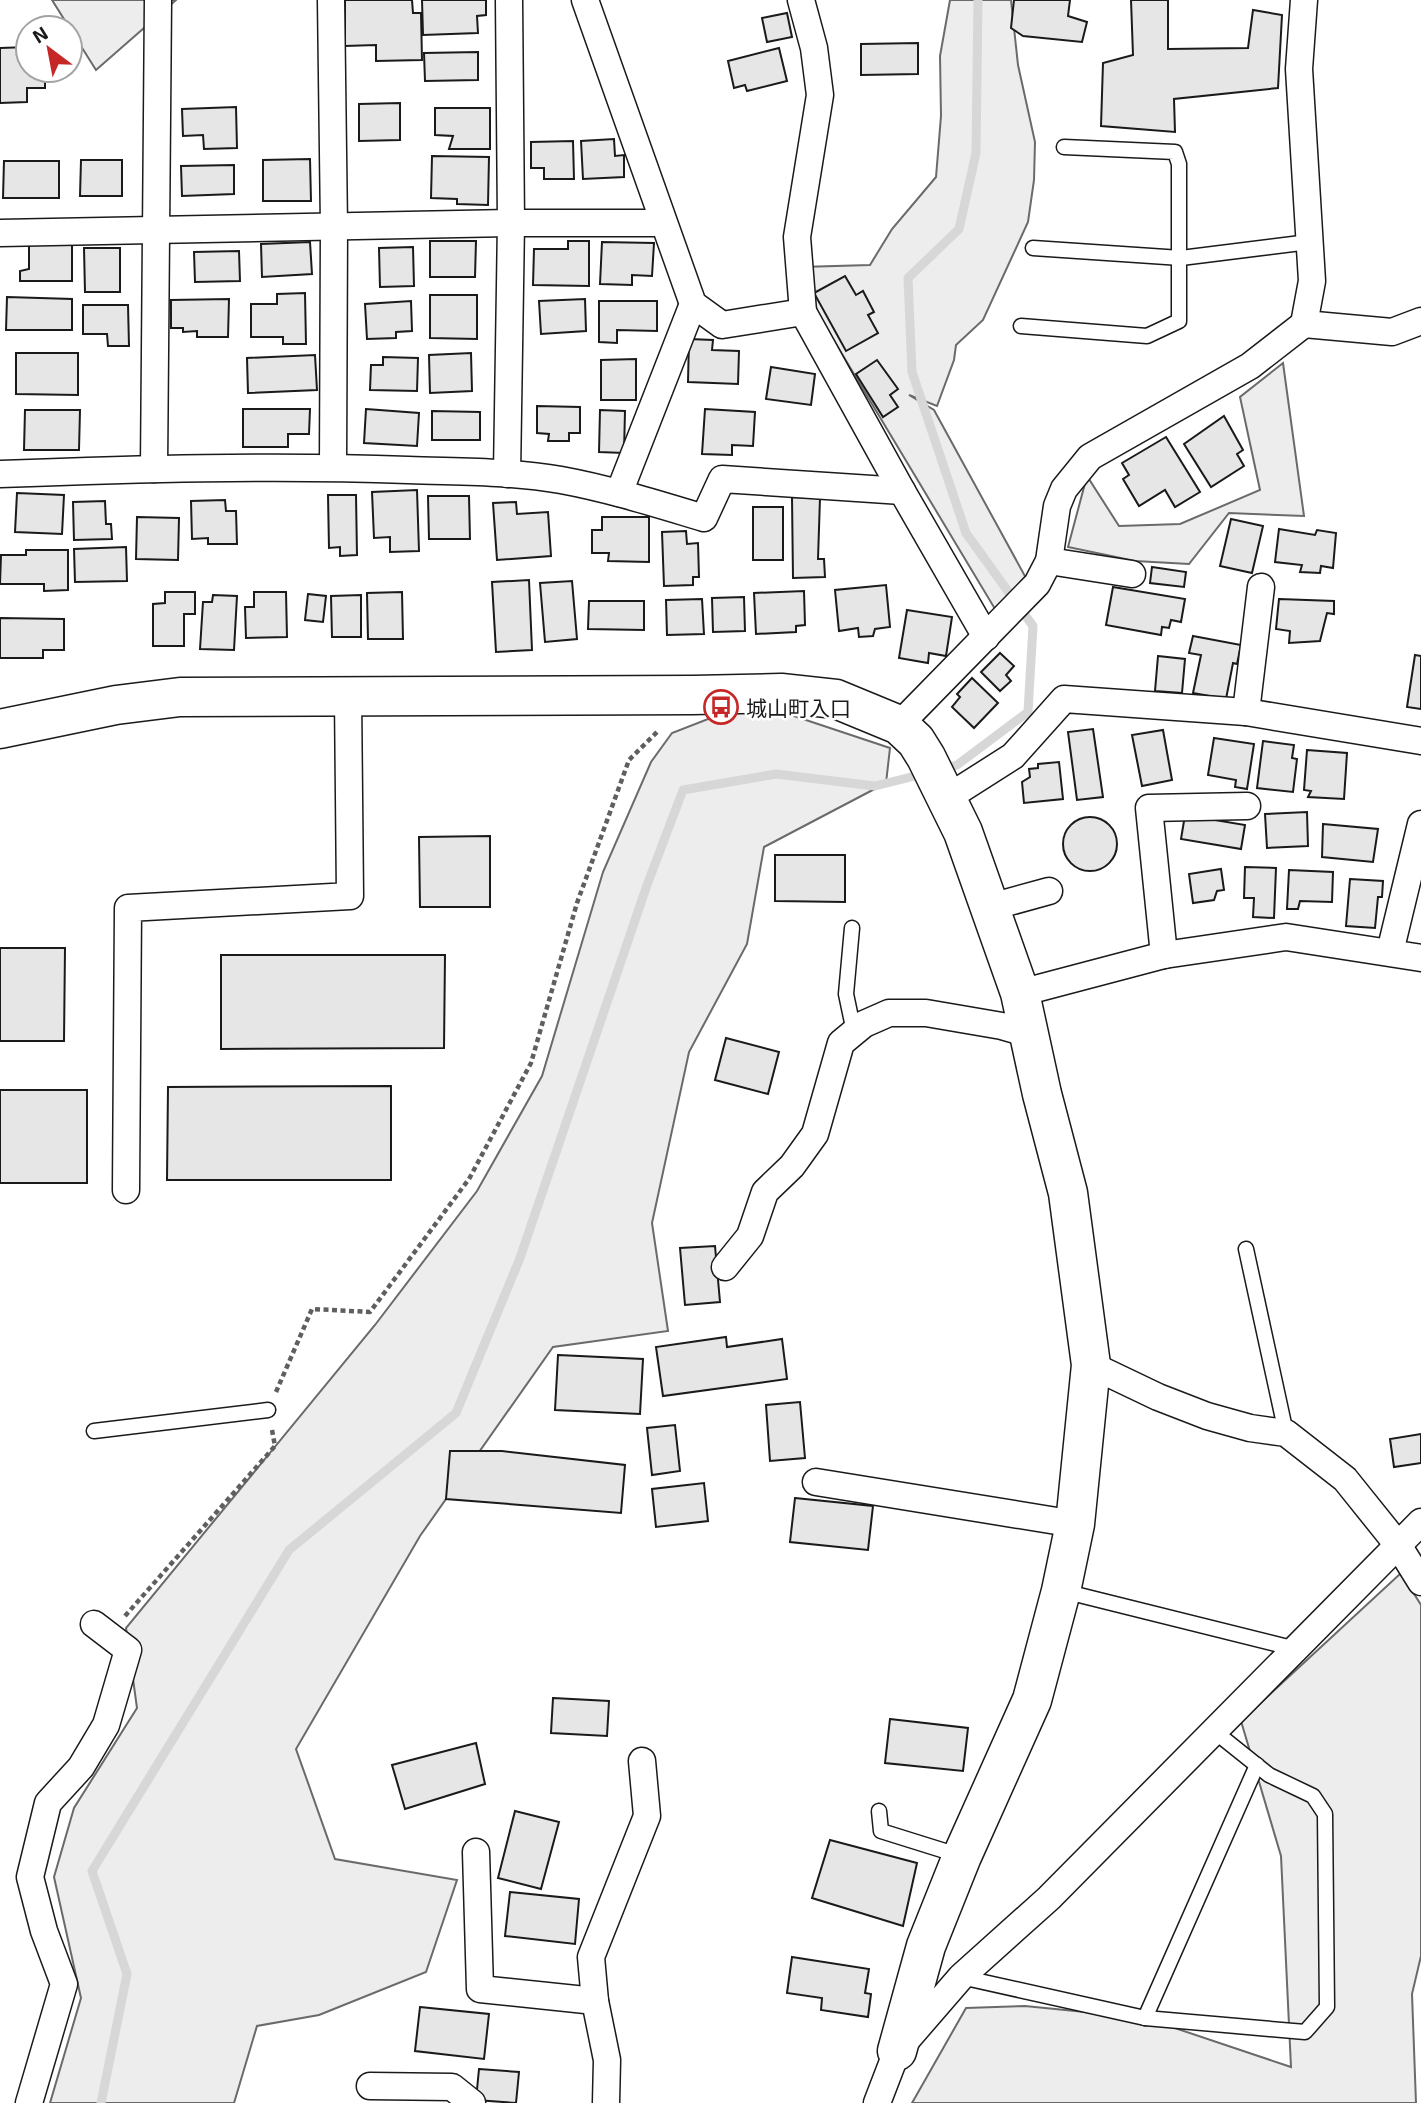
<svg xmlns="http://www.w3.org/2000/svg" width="1421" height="2103" font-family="'Exo 2','Noto Sans JP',sans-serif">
<rect width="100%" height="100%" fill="#fff"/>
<g fill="#ededed" stroke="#6a6a6a" stroke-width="2">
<polygon points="52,0 176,0 96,70"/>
<polygon points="950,0 1011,0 1018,65 1035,142 1034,180 1028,222 983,320 956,345 954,360 937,406 909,395 934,410 1026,578 995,609 815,309 801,267 870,265 892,229 936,177 941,116 940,56"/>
<polygon points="1283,363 1304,516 1229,513 1189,564 1135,561 1068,547 1087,476 1119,526 1180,524 1260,490 1240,397"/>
<polygon points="726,712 788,714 890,748 886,783 764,847 747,944 689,1052 652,1223 668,1331 553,1347 420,1536 296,1749 335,1859 457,1880 426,1972 319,2015 257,2026 234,2103 50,2103 81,1998 54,1877 74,1808 137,1708 126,1628 375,1325 477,1191 542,1076 603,872 651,762 672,733"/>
<polygon points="1401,1573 1421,1605 1421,1956 1412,1994 1416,2103 912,2103 966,2008 1025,2006 1145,2018 1291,2067 1281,1856 1241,1721"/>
</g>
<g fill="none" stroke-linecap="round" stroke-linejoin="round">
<g stroke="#d7d7d7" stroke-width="9">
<polyline points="943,769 957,765 1028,712 1033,626 966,533 912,372 908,278 959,229 976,153 978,0"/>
<polyline points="101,2103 127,1974 92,1871 289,1550 456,1413 520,1258 647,885 683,790 776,774 875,786 923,774"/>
</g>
</g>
<g fill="#e6e6e6" stroke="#1a1a1a" stroke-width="2">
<polygon points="345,0 412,0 413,13 421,13 422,60 376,61 376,45 345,46"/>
<polygon points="422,0 486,0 486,15 477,16 478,33 423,35"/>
<polygon points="1014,0 1070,0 1068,16 1087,22 1082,42 1023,36 1011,28"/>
<polygon points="1131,0 1168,0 1168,49 1248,48 1253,10 1282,15 1278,88 1174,99 1175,132 1101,126 1103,63 1133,55"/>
<polygon points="787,13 792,37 767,42 762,18"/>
<polygon points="918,43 918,74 861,75 861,44"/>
<polygon points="28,47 28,70 45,70 45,88 27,88 27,102 0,103 0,48"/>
<polygon points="779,48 787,81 747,91 745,85 734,88 728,61"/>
<polygon points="478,52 478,80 425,81 424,53"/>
<polygon points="400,103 400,140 359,141 359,104"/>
<polygon points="236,107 237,148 204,149 203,135 183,136 182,109"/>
<polygon points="435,108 490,108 490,149 449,149 453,136 435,135"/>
<polygon points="614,139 615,156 624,155 624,177 583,179 581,141"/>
<polygon points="573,141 574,179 544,179 544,168 531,168 531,142"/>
<polygon points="432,156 489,157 488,205 457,204 457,199 431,198"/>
<polygon points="310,159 311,201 263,201 263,160"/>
<polygon points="81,160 122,160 122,196 80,196"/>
<polygon points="4,161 59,161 59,198 3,198"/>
<polygon points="234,165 234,194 182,196 181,166"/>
<polygon points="430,241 476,241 475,277 430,277"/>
<polygon points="568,241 589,241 589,286 533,285 534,249 568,249"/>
<polygon points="29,242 72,242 72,281 20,281 20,271 29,269"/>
<polygon points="310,242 312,274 262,277 261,244"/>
<polygon points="602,242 654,243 652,276 632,275 632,285 600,284"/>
<polygon points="413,247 414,286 380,287 379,248"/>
<polygon points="84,248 120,248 120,292 85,292"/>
<polygon points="239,251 240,281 195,282 194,252"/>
<polygon points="845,276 856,295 863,291 874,312 868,315 878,333 846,351 814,293"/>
<polygon points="305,293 306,344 283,344 283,337 251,337 251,304 277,304 277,294"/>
<polygon points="430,295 477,295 477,339 430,338"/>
<polygon points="7,297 72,299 72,330 6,330"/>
<polygon points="229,299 228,337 197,337 197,331 183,332 183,328 171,328 171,300"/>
<polygon points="585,299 586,331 541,334 539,301"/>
<polygon points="411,301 412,331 396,332 396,338 367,339 365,304"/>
<polygon points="599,301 657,301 657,331 617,330 617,343 599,342"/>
<polygon points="83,305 128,305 129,346 108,346 107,334 83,334"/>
<polygon points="689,339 713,340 712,350 739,351 738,384 688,382"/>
<polygon points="16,353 78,353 78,395 16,394"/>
<polygon points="471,353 472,391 430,393 429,355"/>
<polygon points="315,355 317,390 248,393 247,358"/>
<polygon points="383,357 418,358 417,391 370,390 371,365 383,365"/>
<polygon points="636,359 636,400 601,400 601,360"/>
<polygon points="877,360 898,389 890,395 898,407 883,417 856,374"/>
<polygon points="771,367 815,374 811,405 766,399"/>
<polygon points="537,406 580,407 580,433 569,433 569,441 548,441 549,434 537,433"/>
<polygon points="243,409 310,409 309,434 288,434 288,447 243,447"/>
<polygon points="366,409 419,413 417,446 364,443"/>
<polygon points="705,409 755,412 753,446 732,445 732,455 702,454"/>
<polygon points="25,410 80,410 79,450 24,450"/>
<polygon points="600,410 625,411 624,453 599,452"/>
<polygon points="432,411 480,412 480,440 432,440"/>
<polygon points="1224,416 1243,450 1237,454 1244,466 1211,487 1184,444"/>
<polygon points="1166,437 1200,492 1175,507 1165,490 1139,506 1123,479 1129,475 1122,463"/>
<polygon points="417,490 419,551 390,552 390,537 374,538 372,492"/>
<polygon points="17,493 64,495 62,534 15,532"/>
<polygon points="328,495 356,495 357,555 340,556 340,547 329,548"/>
<polygon points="428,496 469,496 470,539 429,539"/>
<polygon points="792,497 820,498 818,559 824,559 825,577 793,578"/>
<polygon points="225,500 226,511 236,511 237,544 208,544 208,538 192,539 191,501"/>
<polygon points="105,501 106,524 111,524 112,539 74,540 73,502"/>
<polygon points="516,502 517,514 548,512 551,556 497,560 493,503"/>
<rect x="753" y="507" width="30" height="53"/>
<polygon points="137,517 179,518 178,560 136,559"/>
<polygon points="602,517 649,517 649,562 608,561 609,553 592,553 592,530 602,530"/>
<polygon points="1231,519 1263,526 1252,573 1220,566"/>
<polygon points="1279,529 1315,535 1317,530 1336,533 1333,568 1321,566 1320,573 1300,572 1302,565 1275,562"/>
<polygon points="686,531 687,544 698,543 699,577 693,577 693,585 664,586 662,532"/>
<polygon points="126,547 127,581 75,582 74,549"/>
<polygon points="26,550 68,550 68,590 44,591 44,584 0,584 1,555 26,555"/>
<polygon points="1152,567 1186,572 1184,587 1150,583"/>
<polygon points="529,580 532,650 496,652 492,582"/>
<polygon points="572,581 577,639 545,642 540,583"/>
<polygon points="886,585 890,627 875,629 873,636 859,637 858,628 839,631 835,590"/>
<polygon points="1113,587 1185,599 1181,622 1171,620 1169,628 1162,627 1161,635 1106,625"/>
<polygon points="804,591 805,625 796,626 796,632 756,634 754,593"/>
<polygon points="165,592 195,592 195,614 184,614 184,646 153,646 153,604 165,603"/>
<polygon points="254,592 286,592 287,637 246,638 245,607 254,607"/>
<polygon points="402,592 403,639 368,639 367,593"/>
<polygon points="308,594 326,596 323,622 305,620"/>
<polygon points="213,595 237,596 234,650 200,649 203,602 212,602"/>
<polygon points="361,595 361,637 332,637 331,596"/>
<polygon points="744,597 745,631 713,632 712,598"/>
<polygon points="702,599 704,634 667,635 666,600"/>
<polygon points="1279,599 1334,601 1334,614 1327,613 1320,641 1289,643 1290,631 1276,629"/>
<polygon points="589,601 644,601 644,630 588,629"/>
<polygon points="907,610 952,617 946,656 929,653 928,663 899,658"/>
<polygon points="0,618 64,619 64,650 43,650 43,658 0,658"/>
<polygon points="1193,636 1241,645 1237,664 1233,663 1226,699 1193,693 1201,655 1189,653"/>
<polygon points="1000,653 1014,666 1006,675 1011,681 1000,691 981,672"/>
<polygon points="1415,655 1421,656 1421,709 1407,707"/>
<polygon points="1158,656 1185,659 1182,693 1155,691"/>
<polygon points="972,678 998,703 974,728 952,707 960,697 957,694"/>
<polygon points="1093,729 1103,797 1077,800 1068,732"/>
<polygon points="1163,730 1172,780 1142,786 1132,735"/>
<polygon points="1214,738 1254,744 1247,789 1235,787 1236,780 1208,775"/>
<polygon points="1263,741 1294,745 1292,758 1297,759 1293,792 1257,788"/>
<polygon points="1307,750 1347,753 1344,799 1308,797 1311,791 1304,790"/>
<polygon points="1059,762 1063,799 1024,803 1022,782 1030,777 1029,769 1038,768 1038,764"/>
<polygon points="1307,812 1308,846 1267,848 1265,814"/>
<polygon points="1185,815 1245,825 1241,849 1181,839"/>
<circle cx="1090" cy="844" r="27"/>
<polygon points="1323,824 1378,829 1373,862 1322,857"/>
<polygon points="490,836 490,907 420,907 419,837"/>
<polygon points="775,855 845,855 845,902 775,901"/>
<polygon points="1245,867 1276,868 1274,918 1253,917 1254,898 1244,898"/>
<polygon points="1221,869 1224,890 1217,891 1214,900 1193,903 1189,874"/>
<polygon points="1289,870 1333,872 1332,902 1300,901 1298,909 1287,909"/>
<polygon points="1350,879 1383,881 1382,897 1378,897 1375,928 1346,926"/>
<polygon points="0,948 65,948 64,1041 0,1041"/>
<polygon points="221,955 445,955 444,1048 221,1049"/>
<polygon points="726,1038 779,1052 768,1094 715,1080"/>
<polygon points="391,1086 391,1180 167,1180 168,1087"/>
<rect x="0" y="1090" width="87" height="93"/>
<polygon points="715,1246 720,1302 685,1305 680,1248"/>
<polygon points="726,1337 727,1347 782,1339 787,1379 663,1396 656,1347"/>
<polygon points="558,1355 643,1359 640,1414 555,1410"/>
<polygon points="800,1402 805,1458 770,1461 766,1405"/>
<polygon points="675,1425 680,1471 652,1475 647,1428"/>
<polygon points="1421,1434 1421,1463 1394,1467 1390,1439"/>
<polygon points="450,1451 502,1451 625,1465 621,1513 446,1499"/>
<polygon points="704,1483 708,1521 656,1527 652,1489"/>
<polygon points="795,1498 873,1506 868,1550 790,1542"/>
<polygon points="553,1698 609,1701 607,1736 551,1733"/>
<polygon points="890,1719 968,1728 963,1771 885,1763"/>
<polygon points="476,1743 485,1784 405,1809 392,1765"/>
<polygon points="515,1811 559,1822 541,1889 498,1878"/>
<polygon points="830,1840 917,1863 903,1926 812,1898"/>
<polygon points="510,1892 579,1899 575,1944 505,1936"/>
<polygon points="792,1957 869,1969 865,1993 871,1994 868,2017 821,2010 822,1998 787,1993"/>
<polygon points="420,2007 489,2014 484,2059 415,2051"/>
<polygon points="479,2069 519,2072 516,2103 476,2100"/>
</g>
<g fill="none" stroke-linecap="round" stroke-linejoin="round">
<g stroke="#1a1a1a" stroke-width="17">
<g id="lane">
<polyline points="1033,248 1181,258 1309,242"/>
<polyline points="1021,326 1147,336 1179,321 1179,164 1175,152 1064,147"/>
<polyline points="852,928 846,994 854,1032"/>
<polyline points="1246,1249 1286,1433"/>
<polyline points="94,1431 268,1410"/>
<polyline points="1063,1591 1296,1649"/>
<polyline points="879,1811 881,1831 961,1856"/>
<polyline points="961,1977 1145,2018 1305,2032 1327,2007 1325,1814 1313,1796 1269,1775 1214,1731"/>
<polyline points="1145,2018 1257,1765"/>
</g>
</g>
<g stroke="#1a1a1a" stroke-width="29">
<g id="street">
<polyline points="331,0 334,227 333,467"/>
<polyline points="585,0 693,304 722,325 803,312 902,491 986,637"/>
<polyline points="801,0 814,48 820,95 797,237 803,312"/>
<polyline points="0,233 511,223 663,223"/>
<polyline points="1304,324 1392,332 1421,321"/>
<polyline points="154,469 158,0"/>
<path d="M 0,474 C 136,469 272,465 408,470 C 458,472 511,471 561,480 C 610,489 657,504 704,518 L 722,479 L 902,491"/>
<polyline points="507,474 511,223 509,0"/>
<polyline points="619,493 693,304"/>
<polyline points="1049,561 1132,574"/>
<polyline points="1246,712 1261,587"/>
<polyline points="899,725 1037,584 1049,561 1057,506 1064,489 1090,457 1250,366 1304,324 1312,281 1299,69 1304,0"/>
<polyline points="947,798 1013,756 1064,699 1246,712 1421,741"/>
<polyline points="991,907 1049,891"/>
<polyline points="1390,952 1421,824"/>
<polyline points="1164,955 1149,808 1247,806"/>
<polyline points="1020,993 1164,955 1286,937 1421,958"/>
<polyline points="126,1190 128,908 350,896 348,696"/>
<polyline points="725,1267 750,1236 765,1192 792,1166 815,1134 841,1043 864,1024 889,1013 926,1013 1002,1026 1029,1034"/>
<polyline points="1091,1365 1158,1397 1207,1416 1250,1428 1286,1433 1345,1479 1398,1545 1421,1582"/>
<polyline points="816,1482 1075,1524"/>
<polyline points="476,1852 480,1989 595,2001"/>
<polyline points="370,2086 452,2087 472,2103"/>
<polyline points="29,2103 64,1984 44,1931 30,1877 48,1803 81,1767 106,1725 128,1650 94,1624"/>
<polyline points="606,2103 607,2060 595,2001 591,1957 647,1816 642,1761"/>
<polyline points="877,2103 897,2051 961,1977 1049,1898 1421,1522"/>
</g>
</g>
<g stroke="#1a1a1a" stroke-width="41">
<polyline id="secondary" points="0,729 116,705 180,697 693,695 781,693 836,699 899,725 916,741 926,757 963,832 1020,993 1042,1094 1068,1193 1091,1365 1075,1524 1061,1591 1032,1700 962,1856 926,1946 897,2051"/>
</g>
<g stroke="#5f5f5f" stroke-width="4.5" stroke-dasharray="5 3.5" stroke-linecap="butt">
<polyline points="276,1392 312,1309 370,1312 469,1179 531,1063 577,903 629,760 659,730"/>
<polyline points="125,1616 275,1446 272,1430"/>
</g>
<use href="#lane" stroke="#fff" stroke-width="14"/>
<use href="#street" stroke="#fff" stroke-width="26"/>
<use href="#secondary" stroke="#fff" stroke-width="38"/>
</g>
<defs>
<g id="bus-ring" transform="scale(1.75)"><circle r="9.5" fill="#fff" stroke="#c62828" stroke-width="1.5"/><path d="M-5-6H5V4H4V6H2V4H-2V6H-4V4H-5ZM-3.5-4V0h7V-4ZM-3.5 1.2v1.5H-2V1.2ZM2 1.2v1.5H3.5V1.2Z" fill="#c62828"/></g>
</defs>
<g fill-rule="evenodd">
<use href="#bus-ring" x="721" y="707"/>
</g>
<g text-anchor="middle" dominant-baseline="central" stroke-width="5" stroke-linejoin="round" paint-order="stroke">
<g font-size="21" fill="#1a1a1a" stroke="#fff" text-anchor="start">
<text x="746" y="707">城山町入口</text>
</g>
</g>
<g transform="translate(49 49) rotate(328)"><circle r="33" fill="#ffffff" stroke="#a3a3a3" stroke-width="2"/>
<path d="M0-5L12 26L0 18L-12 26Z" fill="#c62828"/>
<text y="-10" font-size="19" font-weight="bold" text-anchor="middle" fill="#1a1a1a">N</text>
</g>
</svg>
